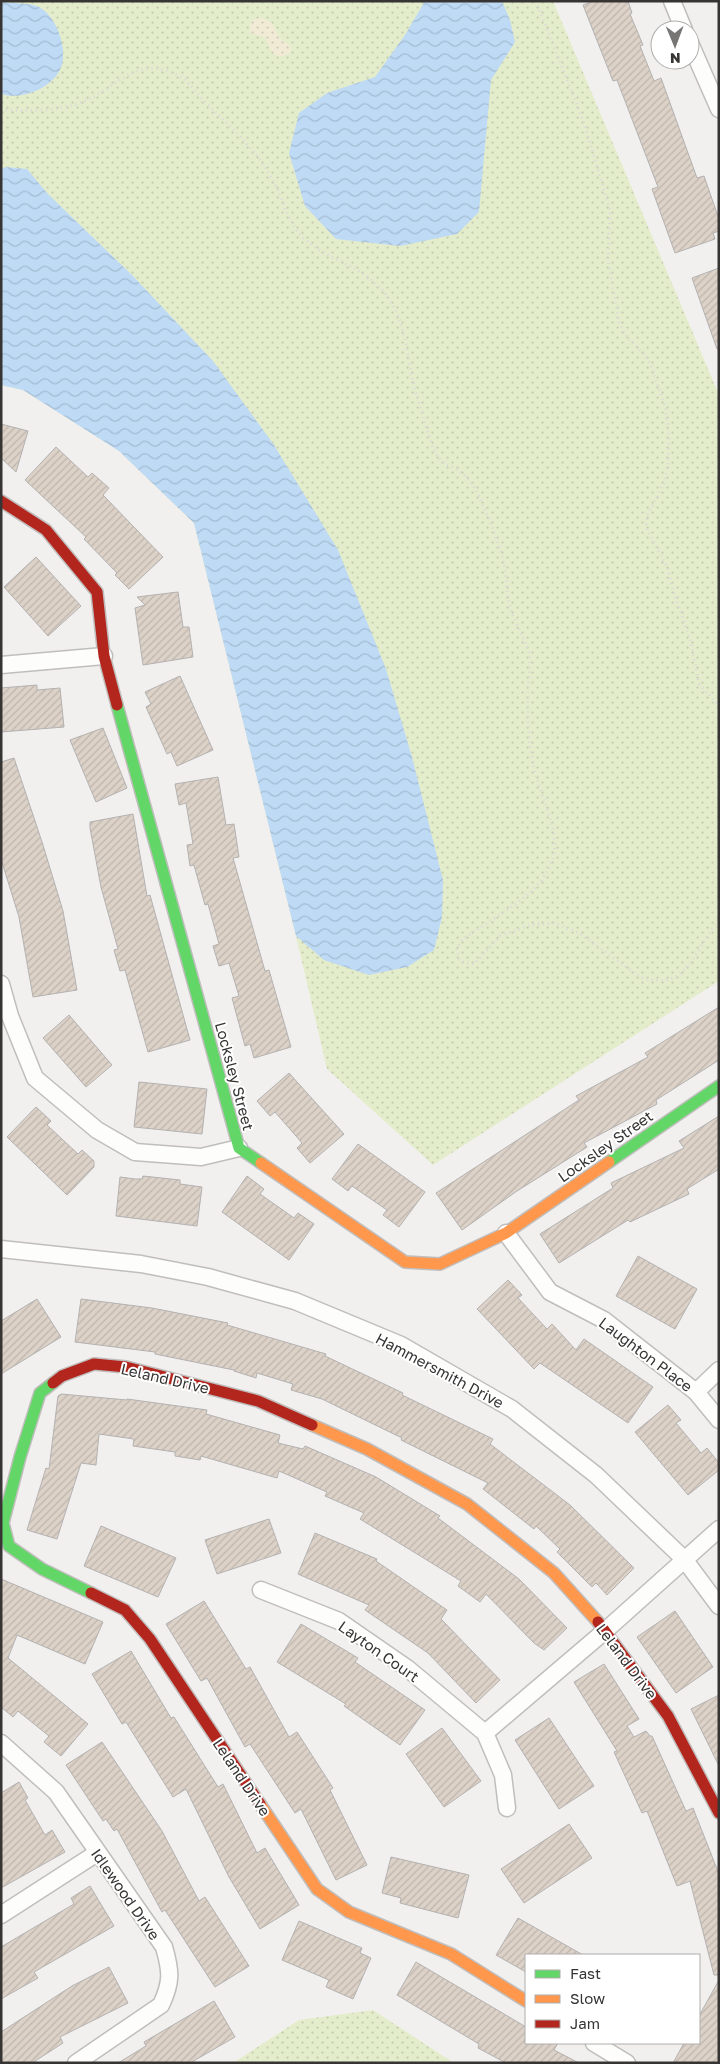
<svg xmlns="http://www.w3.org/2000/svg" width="720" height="2064" font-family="'Golos Text',sans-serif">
<defs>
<pattern id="grass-dots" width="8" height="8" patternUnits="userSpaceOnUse" patternTransform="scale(1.25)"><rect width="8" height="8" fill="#e4edcb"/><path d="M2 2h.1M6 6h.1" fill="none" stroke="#c4ccaf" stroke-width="1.8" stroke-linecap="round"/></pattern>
<pattern id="sand-dots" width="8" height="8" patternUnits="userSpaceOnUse" patternTransform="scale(1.25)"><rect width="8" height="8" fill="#f1ebd6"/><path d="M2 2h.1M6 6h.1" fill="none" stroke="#cfcab8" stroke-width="1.8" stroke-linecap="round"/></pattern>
<pattern id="water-waves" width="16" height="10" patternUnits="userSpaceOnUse" patternTransform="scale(1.25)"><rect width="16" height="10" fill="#bedaf5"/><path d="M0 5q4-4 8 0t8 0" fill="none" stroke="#a4bcd3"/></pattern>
<pattern id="building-hatch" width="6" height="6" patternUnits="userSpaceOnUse" patternTransform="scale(1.25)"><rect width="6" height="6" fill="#ddd2c8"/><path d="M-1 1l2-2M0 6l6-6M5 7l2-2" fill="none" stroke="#beb5ac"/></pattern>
</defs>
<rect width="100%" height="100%" fill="#f2f0ee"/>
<g fill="url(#grass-dots)">
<polygon points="1,1 553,1 719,395 719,981 433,1165 327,1069 296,936 194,523 119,451 23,390 1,385"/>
<polygon points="373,2010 454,2063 233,2063 299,2020"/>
</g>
<path fill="url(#sand-dots)" d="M 260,17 L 272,23 L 279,37 L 291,47 L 290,53 C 271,63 271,47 265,37 L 250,33 L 250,22 Z"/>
<g fill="url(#water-waves)">
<polygon points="425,1 502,1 510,20 515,42 491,80 479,212 457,234 400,246 336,239 305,206 289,153 299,113 327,93 375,77 405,35"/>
<path d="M 1,2 C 10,3 33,3 39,7 C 56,16 67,46 62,65 C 55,87 23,101 1,94 Z"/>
<polygon points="6,167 27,169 48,194 132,275 213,361 274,445 338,550 386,669 412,757 443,880 442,917 434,950 407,967 369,975 324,960 296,936 194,523 119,451 23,390 1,385 1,169"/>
</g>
<g fill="url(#building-hatch)" stroke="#b3b2b1">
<polygon points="594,1 628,1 632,13 630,14 643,45 640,46 654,81 661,78 697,178 704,176 719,219 719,231 713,233 715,239 675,253 652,189 658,187 617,80 613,81 583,5"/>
<polygon points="719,268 719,349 717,349 692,278"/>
<polygon points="1,424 28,431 16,472 1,458"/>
<polygon points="56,447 88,477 92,473 109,488 103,495 163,557 129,589 115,575 117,573 84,539 86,537 25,480"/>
<polygon points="36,557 81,606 48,636 4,587"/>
<polygon points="178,592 183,627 189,627 193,657 143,665 135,608 145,605 137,597"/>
<polygon points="180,676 213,750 177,766 171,752 167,754 146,707 151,704 145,692"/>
<polygon points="37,685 37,690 60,688 64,727 1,732 1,688"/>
<polygon points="103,728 127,788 96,802 70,740"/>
<polygon points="14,758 42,842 63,911 77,990 33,997 19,917 1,859 1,762"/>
<polygon points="218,777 226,825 234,824 239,857 233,858 265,971 269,970 291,1047 254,1058 250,1044 245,1046 232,998 239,996 229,963 219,966 213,946 219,944 208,904 205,905 194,865 190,866 187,845 193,844 186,803 179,805 175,784"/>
<polygon points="133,814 147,896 150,895 190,1040 148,1052 125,970 120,971 114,950 118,949 101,887 90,828 90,822"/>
<polygon points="719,1007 719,1060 656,1100 657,1104 584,1143 587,1147 517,1191 462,1230 436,1193 579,1100 576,1096 648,1057 645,1053"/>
<polygon points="69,1015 112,1065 86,1087 43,1038"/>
<polygon points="289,1073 344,1134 310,1163 297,1148 302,1143 289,1128 275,1112 270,1116 257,1101"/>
<polygon points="139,1082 207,1089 202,1134 134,1127"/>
<polygon points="36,1107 51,1121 47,1125 78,1154 82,1150 94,1161 94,1167 67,1195 7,1137"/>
<polygon points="719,1116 719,1169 687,1189 689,1194 630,1222 628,1220 559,1263 540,1234 613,1188 611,1183 684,1148 679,1141"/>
<polygon points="358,1144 425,1192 399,1227 383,1215 387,1210 352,1186 348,1191 332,1179"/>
<polygon points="143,1176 180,1180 180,1184 202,1187 197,1226 116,1216 120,1177 135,1179 142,1179"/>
<polygon points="247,1176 264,1189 260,1194 294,1218 298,1213 314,1224 289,1260 222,1212"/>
<polygon points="638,1256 697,1289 675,1329 616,1296"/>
<polygon points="508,1280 522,1295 518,1298 547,1329 552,1324 576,1350 584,1339 653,1387 628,1423 540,1363 534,1369 477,1309"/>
<polygon points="37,1299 61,1337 1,1374 1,1321"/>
<polygon points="81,1299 152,1308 228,1323 227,1325 326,1354 325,1356 403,1393 402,1395 493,1439 490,1444 570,1505 634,1568 607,1595 596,1583 592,1587 557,1552 560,1549 536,1526 534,1529 483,1489 488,1483 401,1440 402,1438 322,1399 291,1390 293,1384 257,1373 256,1378 234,1371 234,1370 155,1354 155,1352 75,1342"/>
<polygon points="61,1394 127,1400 127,1399 207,1410 206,1414 280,1435 278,1443 303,1449 305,1446 376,1477 440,1516 438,1518 519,1579 567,1628 544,1650 534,1643 486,1594 480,1602 458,1586 461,1581 360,1519 364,1513 325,1496 327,1492 279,1471 277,1478 201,1456 200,1460 175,1456 175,1452 133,1446 134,1439 99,1434 96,1465 81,1463 57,1539 27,1530 46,1468 49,1469 58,1396"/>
<polygon points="668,1405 681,1420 676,1423 701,1453 707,1448 719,1463 719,1470 688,1495 635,1432"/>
<polygon points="269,1519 281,1553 217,1574 205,1540"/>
<polygon points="101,1526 176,1558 158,1597 84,1566"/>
<polygon points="315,1533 377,1559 376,1561 447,1610 441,1619 500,1680 476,1703 428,1653 365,1610 369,1605 298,1574"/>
<polygon points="1,1579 103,1622 85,1664 17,1635 8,1658 88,1724 61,1756 44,1742 49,1736 18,1711 13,1717 1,1707"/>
<polygon points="204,1601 246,1669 250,1667 289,1737 297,1732 333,1788 330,1790 367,1865 336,1880 301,1809 295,1813 250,1744 245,1747 207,1678 201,1681 166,1624"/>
<polygon points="675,1611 713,1667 676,1693 637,1637"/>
<polygon points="301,1624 358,1658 355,1662 425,1710 400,1745 344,1706 346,1704 277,1662"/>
<polygon points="131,1651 171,1718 174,1717 218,1787 223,1784 257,1853 265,1848 299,1905 260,1929 229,1877 186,1789 173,1797 126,1722 122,1724 92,1674"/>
<polygon points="604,1664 639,1719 627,1726 634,1737 646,1731 650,1736 652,1736 686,1811 693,1808 719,1874 719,1975 714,1975 690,1881 677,1886 647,1811 642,1813 614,1752 617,1751 574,1682"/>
<polygon points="719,1695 719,1766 691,1709"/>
<polygon points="549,1718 594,1786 559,1809 515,1740"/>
<polygon points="442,1728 481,1781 444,1807 406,1754"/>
<polygon points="102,1742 162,1831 199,1901 205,1897 249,1966 215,1987 165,1910 162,1912 117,1829 114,1831 106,1819 103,1821 66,1765"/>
<polygon points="19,1782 28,1798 25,1800 45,1835 52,1830 65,1852 1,1888 1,1793"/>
<polygon points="569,1824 592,1858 524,1903 501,1869"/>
<polygon points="391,1857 469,1875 458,1918 400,1903 401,1898 382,1893"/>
<polygon points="90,1886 114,1926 34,1972 38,1978 1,1999 1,1947 74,1904 71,1898"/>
<polygon points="518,1918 583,1955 526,1955 526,1972 496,1955"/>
<polygon points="299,1921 362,1948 360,1953 371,1958 353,1999 326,1987 329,1980 282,1960"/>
<polygon points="416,1962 526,2027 526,2043 558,2043 554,2050 579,2063 506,2063 478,2048 479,2044 397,1995"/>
<polygon points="109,1967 128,2003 60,2037 63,2043 32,2063 1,2063 1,2032 72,1986"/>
<polygon points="719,1980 719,2063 673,2063 684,2043 699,2043 699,2016"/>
<polygon points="214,2001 235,2037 190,2063 118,2063 146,2046 144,2042"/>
</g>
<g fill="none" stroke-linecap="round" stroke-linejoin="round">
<g stroke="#c0bebd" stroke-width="19">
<g id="street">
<polyline points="672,1 684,30"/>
<polyline points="690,43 719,109"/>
<polyline points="1,665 104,656"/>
<polyline points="1,984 10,1016 35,1078 97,1130 135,1152 201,1157 239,1148"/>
<polyline points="506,1233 550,1292 604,1320 696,1392 719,1420"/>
<polyline points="1,1249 141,1264 208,1277 295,1301 401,1345 512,1409 596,1475 684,1559 719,1606"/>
<polyline points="696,1392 719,1370"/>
<polyline points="261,1590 339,1621 407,1668 485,1733 503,1775 507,1808"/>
<polyline points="485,1733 606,1630 719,1529"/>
<path d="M 1,1743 L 56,1792 L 164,1947 C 171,1971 172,1982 161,2005 L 76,2063"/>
<polyline points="1,1915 97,1853"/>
<polyline points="594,2043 627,2063"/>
</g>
</g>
<g stroke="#c0bebd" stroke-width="14">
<g id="fast">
<polyline points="117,705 239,1148 261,1163"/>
<polyline points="609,1162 719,1086"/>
<polyline points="53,1383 40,1393 20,1457 3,1523 9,1546 42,1569 91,1593"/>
</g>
</g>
<g stroke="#c0bebd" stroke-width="14">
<g id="slow">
<polyline points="261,1163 405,1262 440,1264 506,1233 609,1162"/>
<polyline points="312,1425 367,1449 467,1504 554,1573 598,1622"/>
<polyline points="260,1804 317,1889 349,1912 451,1954 526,2001"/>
</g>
</g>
<g stroke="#c0bebd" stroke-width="14">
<g id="jam">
<polyline points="1,501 46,530 97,592 104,656 117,705"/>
<polyline points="53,1383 62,1376 94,1364 126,1367 258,1401 312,1425"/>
<polyline points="91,1593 125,1610 150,1639 260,1804"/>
<polyline points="598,1622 668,1716 719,1813"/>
</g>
</g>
<g stroke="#d9d9d9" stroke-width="3" stroke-dasharray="1 4" stroke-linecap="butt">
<polyline points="536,1 584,123 610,210 608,260 619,322 628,339 642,352 650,363 665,406 669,436 668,467 664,483 648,514 646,527 668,569 672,587 691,642 699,684 719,706"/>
<path d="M 1,109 C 23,112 59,111 80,103 C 114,91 134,55 175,74 C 187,79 194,90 202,99 C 227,124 254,146 271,177 C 282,194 285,216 298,232 C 319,259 365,264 387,296 C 405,321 406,348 412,377 C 417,398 424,421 431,442 C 440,468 448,461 464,475 C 472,482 477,491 481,501 C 490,521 499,543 504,565 C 507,580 507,598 512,613 C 518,630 531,647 530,665 C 530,673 528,681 528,689 C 527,714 528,739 533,763 C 538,791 561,831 553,858 C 541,897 494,916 463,939 L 457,948 L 459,959 L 463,962 L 474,964 L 501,935 L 532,925 L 554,923 L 579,933 L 640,977 C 689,994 694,948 719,920"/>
</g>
<use href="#street" stroke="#fdfdfc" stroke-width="16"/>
<use href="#fast" stroke="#63d668" stroke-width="11"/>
<use href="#slow" stroke="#ff974d" stroke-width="11"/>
<use href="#jam" stroke="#b3261e" stroke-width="11"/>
</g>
<g text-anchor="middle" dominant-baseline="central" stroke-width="4" stroke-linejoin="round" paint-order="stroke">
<g font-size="15" fill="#363534" stroke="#fff">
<text transform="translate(235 1076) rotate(75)">Locksley Street</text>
<text transform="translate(605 1146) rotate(-35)">Locksley Street</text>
<text transform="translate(646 1354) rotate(37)">Laughton Place</text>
<text transform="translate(440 1370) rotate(28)">Hammersmith Drive</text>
<text transform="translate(165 1378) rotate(13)">Leland Drive</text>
<text transform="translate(379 1651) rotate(35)">Layton Court</text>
<text transform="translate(627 1661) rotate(53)">Leland Drive</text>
<text transform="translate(242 1777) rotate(56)">Leland Drive</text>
<text transform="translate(126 1894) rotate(55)">Idlewood Drive</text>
</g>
</g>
<rect width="720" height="2064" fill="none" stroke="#363534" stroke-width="5"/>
<rect x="525" y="1954" width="175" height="90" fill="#ffffff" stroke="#afaeae"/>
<rect x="535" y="1970" width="25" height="8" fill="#63d668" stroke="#afaeae"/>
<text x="570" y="1979" font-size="15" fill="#363534">Fast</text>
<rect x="535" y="1995" width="25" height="8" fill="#ff974d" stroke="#afaeae"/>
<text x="570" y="2004" font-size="15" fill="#363534">Slow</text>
<rect x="535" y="2020" width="25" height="8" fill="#b3261e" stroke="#afaeae"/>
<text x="570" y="2029" font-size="15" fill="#363534">Jam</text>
<g transform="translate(675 45) rotate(179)"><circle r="24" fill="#ffffff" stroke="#afaeae"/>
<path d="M0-4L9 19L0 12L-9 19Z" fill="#787675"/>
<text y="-8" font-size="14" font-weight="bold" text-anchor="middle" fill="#363534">N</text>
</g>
</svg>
